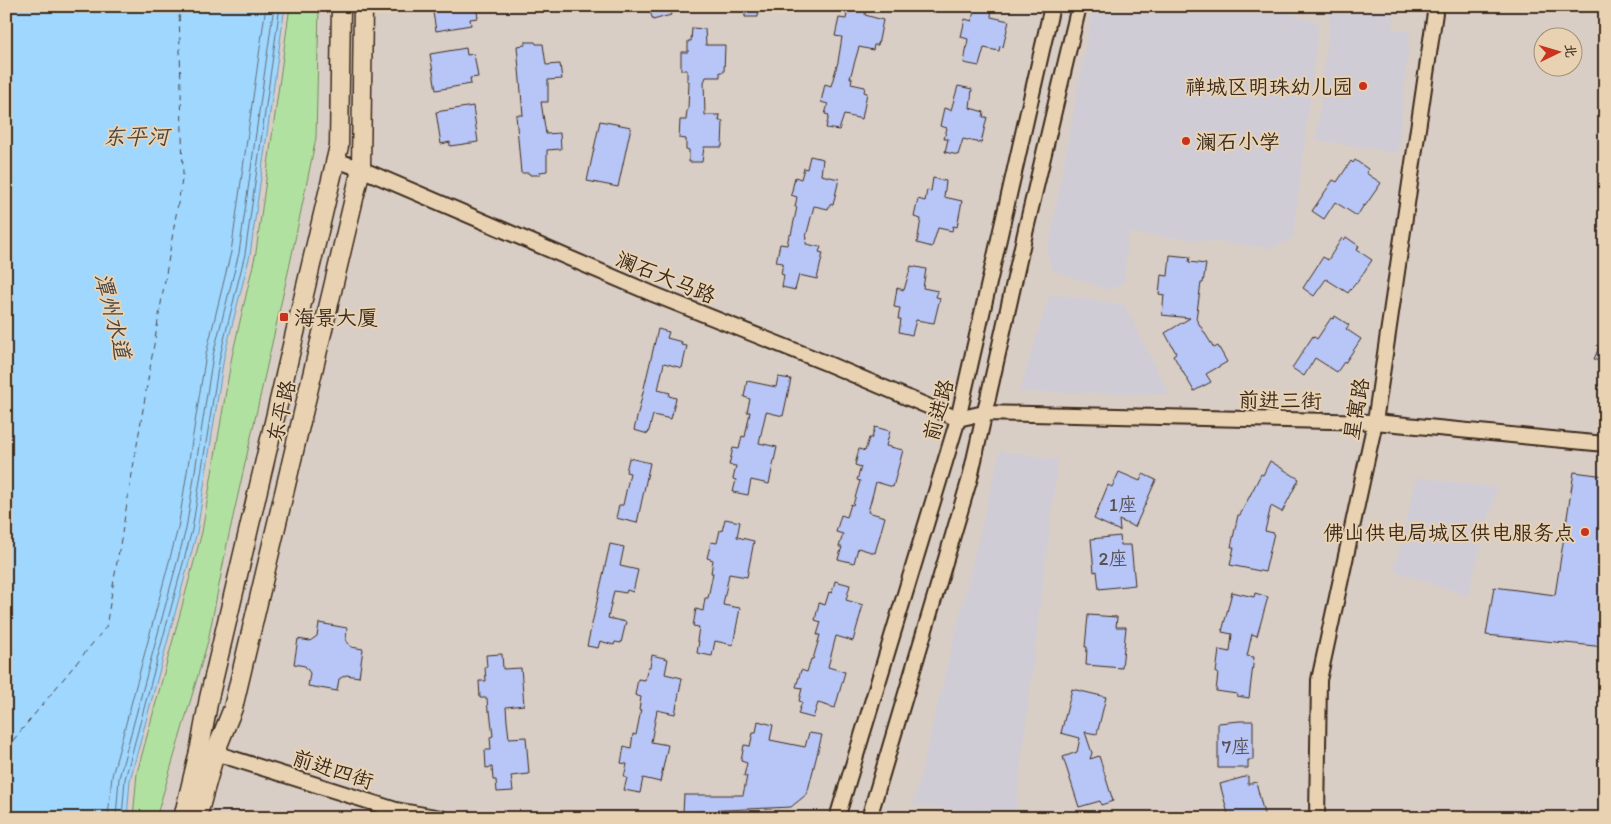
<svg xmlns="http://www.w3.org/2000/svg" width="1611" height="824" font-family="Itim,'LXGW WenKai TC',sans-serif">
<rect width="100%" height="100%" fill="#d9cec6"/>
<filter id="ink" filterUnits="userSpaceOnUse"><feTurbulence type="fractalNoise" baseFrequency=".02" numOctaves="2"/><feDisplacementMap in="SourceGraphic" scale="10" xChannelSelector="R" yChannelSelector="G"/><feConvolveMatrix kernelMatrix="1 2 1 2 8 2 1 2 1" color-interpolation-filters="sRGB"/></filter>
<g filter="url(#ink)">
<g fill="#cfccd5">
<polygon points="1093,6 1293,6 1292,15 1319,23 1293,238 1273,248 1128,233 1124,283 1109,290 1052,270 1047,255"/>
<polygon points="1331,6 1393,12 1393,29 1410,31 1398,153 1316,140"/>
<polygon points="1050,294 1124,304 1169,394 1019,392"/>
<polygon points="1000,451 1058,460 1015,815 913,805"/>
<polygon points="1417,477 1497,488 1468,596 1394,571"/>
</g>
<polygon fill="#b1e1a1" stroke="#768660" points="290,6 319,6 316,138 291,259 228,539 208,641 156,818 133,818 137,773 202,532 232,356 256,252"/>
<polygon fill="#9fd7ff" stroke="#7792a5" points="6,6 285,6 250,255 224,357 197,532 130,780 127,818 6,818"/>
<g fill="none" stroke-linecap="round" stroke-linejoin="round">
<g stroke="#636f78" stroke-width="1">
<polyline points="108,818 112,776 178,528 206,354 231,252 266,6"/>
<polyline points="116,818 119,778 186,529 213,355 239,253 274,6"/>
<polyline points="122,818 125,779 192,530 220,356 245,254 280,6"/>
</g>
<polyline stroke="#4a4440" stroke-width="1" stroke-dasharray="6 5" stroke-linecap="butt" points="6,749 106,627 183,174 179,6"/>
</g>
<g fill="#b7c6f7" stroke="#3b2a1e">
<polygon points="432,6 476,6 478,18 470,19 471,25 436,31"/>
<polygon points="648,6 668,6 671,15 653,20"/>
<polygon points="745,6 759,6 758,17 745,17"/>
<polygon points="852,6 866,6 865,15 883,20 878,45 874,45 873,50 859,47 850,78 852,78 851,84 865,87 864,92 867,93 862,119 844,115 839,130 826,128 829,115 825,114 828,104 821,102 825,84 831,86 838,62 842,37 835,36 839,18 846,19 848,8 852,9"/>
<polygon points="978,6 992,6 991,17 1009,21 1003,47 1000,46 999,51 984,48 979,66 964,63 968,39 961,37 965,19 972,21 974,10 977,11"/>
<polygon points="692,28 705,29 706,45 725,45 724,72 720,72 720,77 706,77 704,82 705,115 720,115 719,121 723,121 722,147 704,147 702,162 689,162 689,150 686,149 686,139 679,138 680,120 686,120 687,110 688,110 689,81 687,81 687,70 681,70 681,52 688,52 688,41 691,41"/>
<polygon points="525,42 535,42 536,44 543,44 546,65 560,64 562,79 548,80 548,102 541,102 546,134 560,133 561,149 547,150 547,171 540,172 540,175 530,175 529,173 521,173 516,115 523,115 517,46 525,45"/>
<polygon points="466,48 467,55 474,54 478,77 470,78 471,84 436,90 430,54"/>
<polygon points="958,86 972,89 970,108 984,112 983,117 987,117 981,143 963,139 958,155 945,152 948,139 944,139 947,128 940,126 944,108 951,110"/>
<polygon points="473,106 478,142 450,146 450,142 441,144 436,112"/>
<polygon points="600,121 631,127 618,187 587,181"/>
<polygon points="810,156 823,159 821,175 839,179 833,205 830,204 828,209 814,206 806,237 807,237 806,244 821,247 819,252 823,253 817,279 799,275 795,290 782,287 784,275 781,274 783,263 776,262 780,244 787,245 789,235 791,235 797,207 795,207 797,197 791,195 795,177 801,179 804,168 807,169"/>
<polygon points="1355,160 1368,169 1366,173 1381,183 1365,206 1364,205 1357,216 1335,202 1324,219 1312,211 1333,180 1337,182 1351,161 1353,163"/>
<polygon points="933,178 946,181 944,197 962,201 957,227 953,226 952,231 938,228 932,247 917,243 921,219 914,217 918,199 925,201 927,190 931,191"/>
<polygon points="1346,237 1359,246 1357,250 1372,260 1356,284 1355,283 1348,293 1326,279 1314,296 1303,288 1323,257 1328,260 1342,238 1344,240"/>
<polygon points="1170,255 1190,257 1189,262 1206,264 1203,283 1201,283 1196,319 1214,348 1218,346 1227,362 1206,374 1211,382 1194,391 1173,355 1176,353 1165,333 1190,318 1162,315 1164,295 1159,294 1161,275 1168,276"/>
<polygon points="911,266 926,269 923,288 938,291 936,297 940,298 934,323 916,320 912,335 899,332 901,319 898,319 900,308 894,307 897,288 904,290"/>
<polygon points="1335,316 1349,325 1346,329 1361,339 1345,363 1344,362 1337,372 1315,358 1304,376 1292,368 1313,336 1317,339 1331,318 1333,319"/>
<polygon points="658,329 669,332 667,338 682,342 681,345 687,346 682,368 664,363 658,390 670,393 669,396 676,398 671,419 653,415 648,434 634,430"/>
<polygon points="1605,334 1605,364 1594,359"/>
<polygon points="778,377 791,379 783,416 766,412 759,443 777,447 769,484 751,480 748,495 733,492 736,480 733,479 736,466 729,465 733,448 739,449 742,436 745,437 750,412 747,412 750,399 744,397 747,381 776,387"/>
<polygon points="875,427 890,431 886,446 903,450 893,487 876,482 868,512 885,517 875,553 858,548 854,563 838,559 842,547 839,547 843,534 836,532 841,515 847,517 851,504 853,505 860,481 857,480 861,467 855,465 859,449 865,451 869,438 872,438"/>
<polygon points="629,458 650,463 637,523 616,518 619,505 623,505 630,473 626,472"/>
<polygon points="1270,461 1299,479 1282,512 1271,506 1265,531 1274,533 1265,572 1230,565 1234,547 1231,547 1238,515 1240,515 1261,474 1263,475"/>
<polygon points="1119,472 1140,481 1143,474 1156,480 1135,527 1119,520 1120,531 1094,519 1108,485 1112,487"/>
<polygon points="1574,472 1605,476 1605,647 1486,635 1494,587 1555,595"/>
<polygon points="725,519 740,522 737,537 754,541 747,577 729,574 723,605 740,608 733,645 715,641 712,656 697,653 699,641 697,641 699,627 693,626 696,609 703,611 705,598 708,598 713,573 711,573 713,560 707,558 711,542 717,543 720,530 722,531"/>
<polygon points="1120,536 1121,545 1131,545 1135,585 1099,589 1097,571 1094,572 1091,539"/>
<polygon points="610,544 624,547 620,566 638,570 633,592 627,590 626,593 614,591 608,618 626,622 621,643 615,642 614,645 600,641 598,648 587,646"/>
<polygon points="835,581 850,585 846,600 863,605 853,641 836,636 828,667 845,672 835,708 818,703 813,718 798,714 802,702 799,701 802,688 796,687 801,670 807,672 811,659 813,659 820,635 817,635 821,622 815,620 819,603 825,605 829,592 832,593"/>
<polygon points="1232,592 1254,597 1255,593 1268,597 1257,636 1252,634 1247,656 1254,657 1249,698 1237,696 1237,694 1216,691 1218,673 1216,673 1219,650 1230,652 1232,634 1222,632"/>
<polygon points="1088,615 1117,617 1116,627 1126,627 1122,668 1086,665 1087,647 1085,647"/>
<polygon points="319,623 347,628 346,640 351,647 363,649 359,677 346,675 339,679 337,691 308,686 310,673 305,666 294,664 298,639 310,641 317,636"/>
<polygon points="502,654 503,669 521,668 524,705 506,707 507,721 509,738 526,737 529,774 511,776 513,791 497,792 496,780 493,780 492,767 486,768 485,750 491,750 490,737 493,736 490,711 488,711 487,698 480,698 479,681 486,681 485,667 487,667 486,655"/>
<polygon points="652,655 668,659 665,674 682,678 675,714 657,710 651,742 668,745 660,782 643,778 640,793 624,790 627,778 624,777 627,764 621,763 624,746 631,748 633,734 636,735 641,710 639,710 641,697 635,695 638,679 645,680 648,667 650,667"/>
<polygon points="1072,689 1106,697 1097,734 1085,732 1092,753 1090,759 1099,756 1113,801 1101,805 1100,801 1079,807 1063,757 1077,752 1080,738 1061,733"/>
<polygon points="758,721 773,725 770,740 805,747 809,733 822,735 807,794 791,807 683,812 684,795 743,795 747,776 744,776 747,763 741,761 744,745 750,746 753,733 756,733"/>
<polygon points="1240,721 1253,721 1253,760 1248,760 1248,768 1218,768 1218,723"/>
<polygon points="1248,776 1248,784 1256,782 1265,818 1229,818 1220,784"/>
</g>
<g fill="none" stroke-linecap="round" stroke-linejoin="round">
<g stroke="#3b2a1e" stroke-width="18">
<g id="minor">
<polyline points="336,160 361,169 653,294 826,363 958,419 984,413 1375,422 1605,444"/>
<polyline points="215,753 396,810 441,818"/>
<polyline points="837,818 958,419 1052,6"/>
<polyline points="869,818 970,478 1026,229 1079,6"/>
<polyline points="1317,818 1319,680 1375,422 1436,6"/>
</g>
</g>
<g stroke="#3b2a1e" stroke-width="21">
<g id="major">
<polyline points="183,818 200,747 209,698 339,146 341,6"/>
<polyline points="197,818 215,753 233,708 361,169 363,6"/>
</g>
</g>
<use href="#minor" stroke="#e8d2b1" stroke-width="14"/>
<use href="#major" stroke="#e8d2b1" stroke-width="18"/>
</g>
</g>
<g fill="#c8321e" stroke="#e8d2b1" stroke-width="2">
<circle cx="1363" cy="86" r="5"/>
<circle cx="1186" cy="141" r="5"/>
<rect x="279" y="312" width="10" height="10" rx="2.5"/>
<circle cx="1585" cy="532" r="5"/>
</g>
<g text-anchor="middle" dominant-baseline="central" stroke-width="4" stroke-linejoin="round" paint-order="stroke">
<g font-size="19" fill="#5a5154">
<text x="1123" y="504">1座</text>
<text x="1113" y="558">2座</text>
<text x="1236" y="746">7座</text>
</g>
<g font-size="21" fill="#3b2a1e" stroke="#e8d2b1" text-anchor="end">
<text x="1353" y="86">禅城区明珠幼儿园</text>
<text x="1196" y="141" text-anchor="start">澜石小学</text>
<text x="294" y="317" text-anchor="start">海景大厦</text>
<text x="1575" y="532">佛山供电局城区供电服务点</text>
</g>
<g font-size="21" fill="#3b2a1e" stroke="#e8d2b1">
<text transform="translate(666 277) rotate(22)">澜石大马路</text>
<text transform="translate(1280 400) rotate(1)">前进三街</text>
<text transform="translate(1356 409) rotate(-80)">星寓路</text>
<text transform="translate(938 410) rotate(-75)">前进路</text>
<text transform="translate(281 411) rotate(-77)">东平路</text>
<text transform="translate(333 769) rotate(18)">前进四街</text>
</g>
<g font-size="22" font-style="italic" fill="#4a4440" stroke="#e8d2b1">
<text x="136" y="136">东平河</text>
<text transform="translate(113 316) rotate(76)">潭州水道</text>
</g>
</g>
<rect width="1611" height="824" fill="none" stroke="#e8d2b1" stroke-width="25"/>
<rect x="12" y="12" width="1586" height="799" fill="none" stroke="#3b2a1e" stroke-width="2" filter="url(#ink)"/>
<g transform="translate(1558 52) rotate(85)"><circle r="24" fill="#e8d2b1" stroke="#a38f76"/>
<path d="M0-4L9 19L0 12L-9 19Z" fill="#c8321e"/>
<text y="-8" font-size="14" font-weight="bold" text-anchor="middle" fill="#3b2a1e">北</text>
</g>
</svg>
